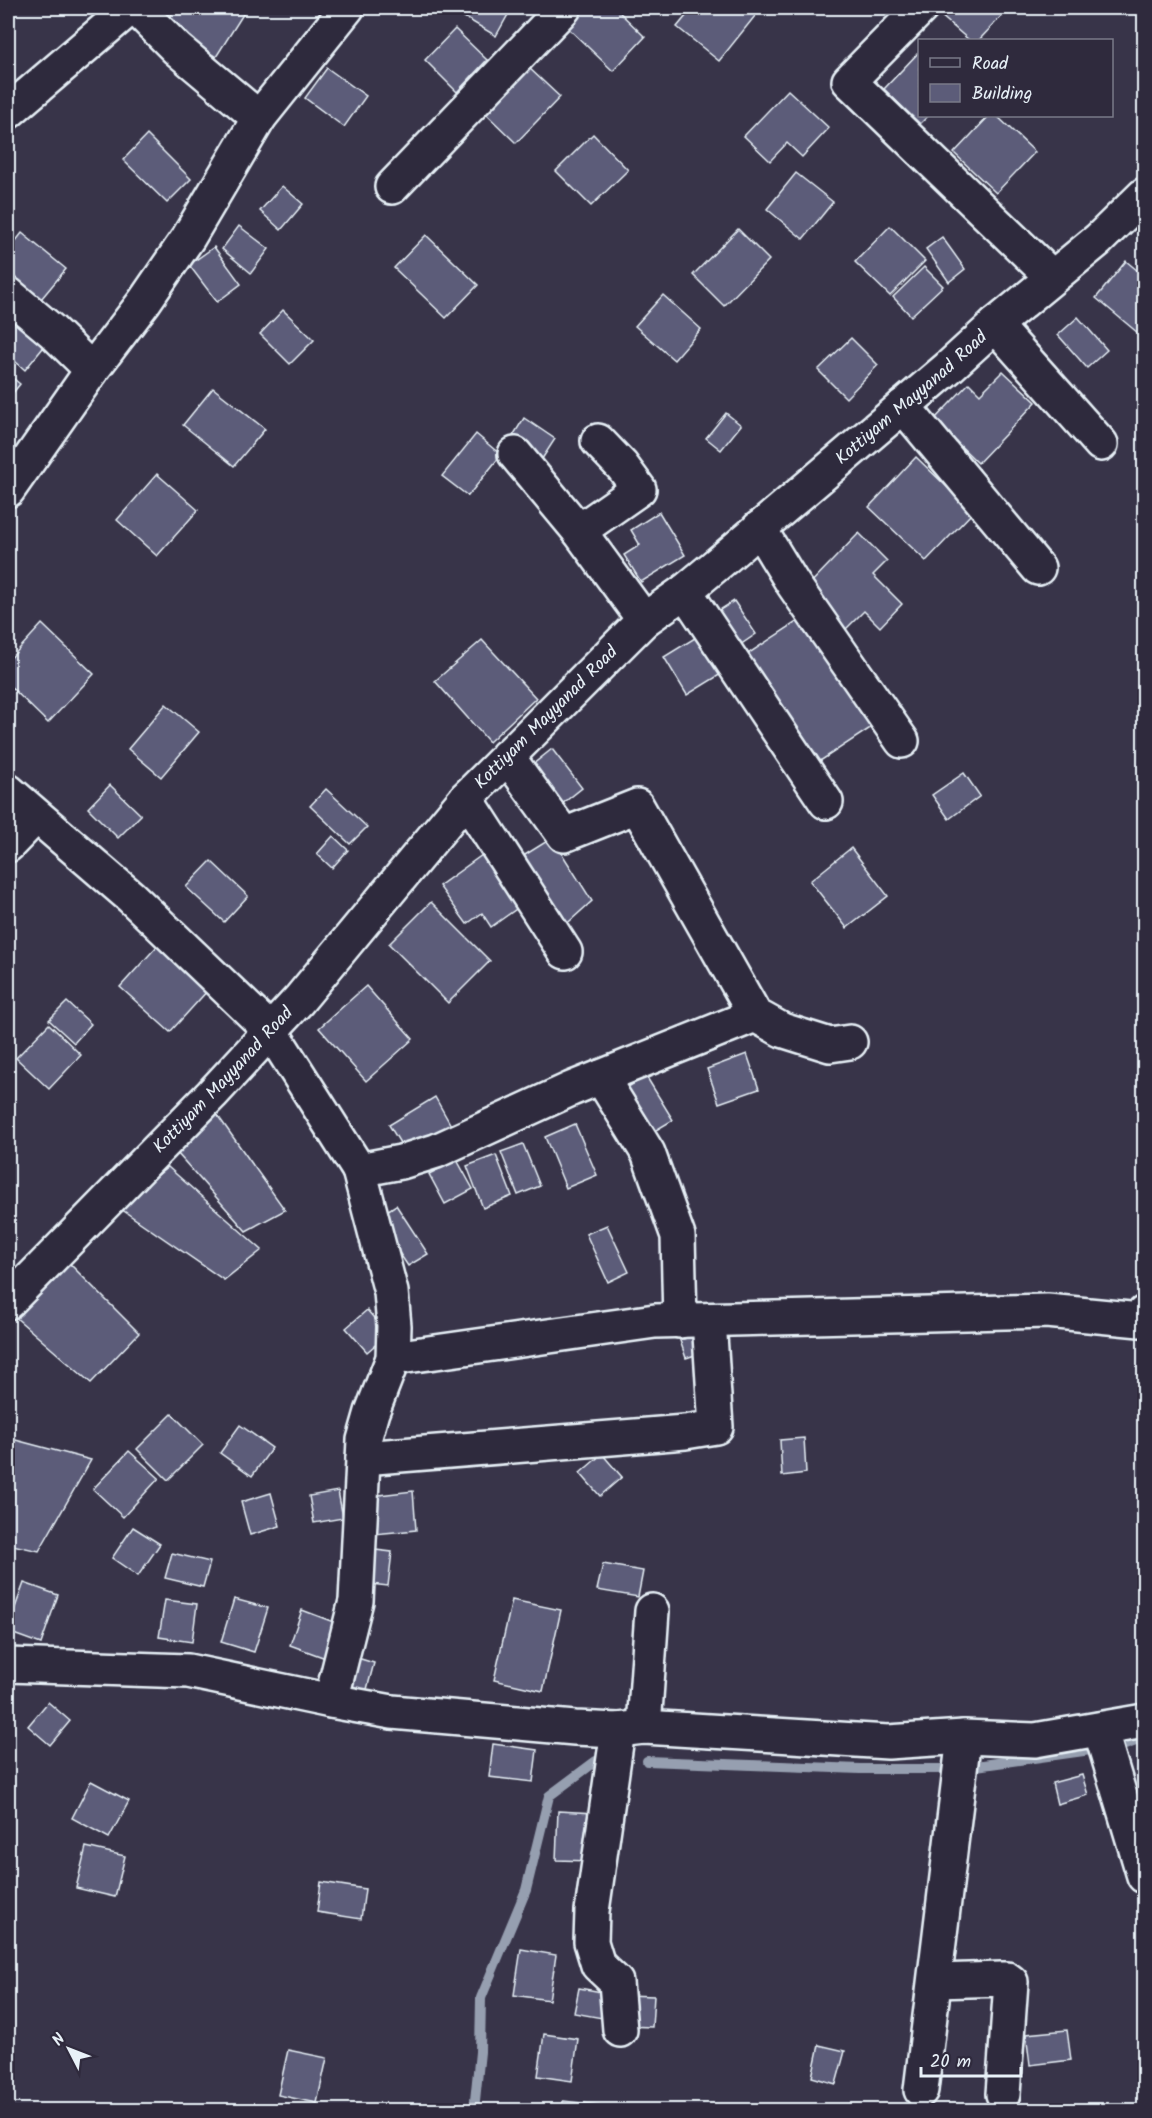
<svg xmlns="http://www.w3.org/2000/svg" width="1152" height="2118" font-family="Kalam,sans-serif">
<rect width="100%" height="100%" fill="#383449"/>
<filter id="ink" filterUnits="userSpaceOnUse"><feTurbulence type="fractalNoise" baseFrequency=".0167" numOctaves="2"/><feDisplacementMap in="SourceGraphic" scale="12" xChannelSelector="R" yChannelSelector="G"/><feConvolveMatrix kernelMatrix="1 2 1 2 8 2 1 2 1" color-interpolation-filters="sRGB"/></filter>
<g filter="url(#ink)">
<g fill="none" stroke-linecap="round" stroke-linejoin="round">
<g stroke="#969fb0" stroke-width="10">
<polyline points="1122,1746 1144,1738"/>
<polyline points="647,1761 860,1769 945,1769"/>
<polyline points="976,1766 1098,1749"/>
<polyline points="474,2110 480,2052 481,1998 526,1890 549,1796 596,1761"/>
</g>
</g>
<g fill="#5c5c79" stroke="#e8f1f8" stroke-width="1.5">
<polygon points="176,8 247,8 216,57 165,24"/>
<polygon points="470,8 504,8 510,11 496,36 464,17"/>
<polygon points="586,8 615,8 645,37 613,71 567,27"/>
<polygon points="676,8 754,8 759,11 719,61 677,27 686,16"/>
<polygon points="932,8 1009,8 979,40 969,40"/>
<polygon points="455,29 487,60 457,92 425,60"/>
<polygon points="920,51 920,116 928,116 920,124 884,89"/>
<polygon points="528,67 560,97 516,143 485,113"/>
<polygon points="327,68 366,96 344,127 305,98"/>
<polygon points="788,90 829,128 802,157 787,143 770,161 744,136"/>
<polygon points="989,116 997,116 1035,152 996,193 954,153"/>
<polygon points="593,134 628,170 591,206 556,171"/>
<polygon points="147,135 191,179 167,203 123,160"/>
<polygon points="796,173 833,202 803,239 767,209"/>
<polygon points="282,186 303,204 281,230 260,211"/>
<polygon points="239,226 269,249 251,273 222,249"/>
<polygon points="890,226 925,261 890,296 855,262"/>
<polygon points="738,229 769,260 724,306 693,275"/>
<polygon points="22,233 66,269 37,304 8,280 8,251"/>
<polygon points="426,235 478,285 446,318 394,268"/>
<polygon points="942,237 965,269 949,282 926,249"/>
<polygon points="214,247 241,284 217,302 189,265"/>
<polygon points="1126,261 1144,276 1144,338 1096,298"/>
<polygon points="924,267 943,286 911,316 893,297"/>
<polygon points="663,295 701,329 674,360 635,326"/>
<polygon points="8,310 47,343 25,370 8,355"/>
<polygon points="283,310 314,340 290,364 260,334"/>
<polygon points="1078,317 1107,350 1087,368 1058,335"/>
<polygon points="851,338 878,365 846,398 818,370"/>
<polygon points="1003,371 1036,402 978,463 934,420 969,383 980,394"/>
<polygon points="8,374 20,384 8,399"/>
<polygon points="213,388 265,429 234,466 183,425"/>
<polygon points="726,413 741,425 721,450 706,438"/>
<polygon points="524,418 555,439 542,459 511,439"/>
<polygon points="476,434 501,455 468,496 442,476"/>
<polygon points="916,457 973,512 926,561 869,507"/>
<polygon points="157,474 198,510 157,556 117,520"/>
<polygon points="659,512 685,555 641,582 624,555 640,545 631,530"/>
<polygon points="859,533 887,561 873,575 902,604 880,627 864,611 846,629 805,589"/>
<polygon points="734,601 756,634 737,647 715,613"/>
<polygon points="801,619 872,727 811,767 740,659"/>
<polygon points="42,624 94,674 48,723 8,684 8,661"/>
<polygon points="703,633 726,671 687,695 664,657"/>
<polygon points="482,640 536,698 489,742 435,681"/>
<polygon points="166,704 199,732 161,777 128,749"/>
<polygon points="552,749 582,788 557,808 527,769"/>
<polygon points="964,773 980,796 949,819 932,795"/>
<polygon points="110,785 141,815 118,838 88,808"/>
<polygon points="326,789 367,827 350,844 310,806"/>
<polygon points="333,836 348,850 332,868 317,854"/>
<polygon points="552,838 592,901 560,930 512,863"/>
<polygon points="851,848 888,896 847,928 810,881"/>
<polygon points="489,850 526,902 491,927 482,913 467,924 439,886"/>
<polygon points="211,861 248,896 224,922 186,887"/>
<polygon points="431,902 490,961 448,1003 389,944"/>
<polygon points="159,944 209,989 170,1032 120,987"/>
<polygon points="366,986 413,1039 366,1081 319,1028"/>
<polygon points="67,1002 91,1024 74,1043 49,1020"/>
<polygon points="49,1024 81,1055 49,1089 16,1058"/>
<polygon points="747,1054 759,1089 719,1103 707,1069"/>
<polygon points="646,1076 673,1120 641,1139 615,1095"/>
<polygon points="435,1097 453,1129 408,1156 389,1125"/>
<polygon points="213,1109 285,1210 246,1231 170,1145"/>
<polygon points="575,1124 597,1175 566,1188 545,1137"/>
<polygon points="523,1144 540,1186 518,1195 501,1152"/>
<polygon points="496,1155 512,1196 483,1208 467,1166"/>
<polygon points="457,1160 473,1189 445,1204 429,1174"/>
<polygon points="168,1167 262,1250 224,1280 118,1207"/>
<polygon points="396,1205 428,1254 408,1266 376,1218"/>
<polygon points="607,1225 629,1272 608,1282 586,1234"/>
<polygon points="65,1259 139,1333 91,1383 14,1316"/>
<polygon points="367,1310 388,1334 367,1352 346,1328"/>
<polygon points="693,1322 704,1352 686,1358 676,1329"/>
<polygon points="172,1414 203,1445 168,1480 137,1449"/>
<polygon points="240,1425 272,1448 252,1476 220,1453"/>
<polygon points="8,1438 91,1460 39,1551 8,1544"/>
<polygon points="804,1438 806,1473 782,1476 780,1440"/>
<polygon points="129,1451 159,1478 123,1517 93,1489"/>
<polygon points="602,1454 622,1477 600,1496 580,1473"/>
<polygon points="338,1491 343,1518 314,1523 309,1496"/>
<polygon points="413,1491 416,1530 374,1534 371,1496"/>
<polygon points="271,1493 280,1526 250,1535 241,1502"/>
<polygon points="133,1527 160,1544 138,1576 112,1558"/>
<polygon points="367,1549 392,1552 388,1586 362,1583"/>
<polygon points="172,1553 210,1562 203,1587 165,1578"/>
<polygon points="603,1564 643,1571 638,1597 597,1590"/>
<polygon points="24,1583 58,1595 41,1644 8,1632 8,1627"/>
<polygon points="234,1599 268,1608 254,1652 221,1642"/>
<polygon points="165,1600 197,1604 192,1642 159,1637"/>
<polygon points="512,1600 561,1610 543,1691 494,1680"/>
<polygon points="302,1610 344,1626 331,1660 290,1645"/>
<polygon points="351,1656 374,1663 366,1693 343,1688"/>
<polygon points="48,1702 70,1721 50,1745 28,1726"/>
<polygon points="493,1744 537,1750 533,1782 489,1777"/>
<polygon points="1082,1775 1088,1795 1057,1804 1052,1783"/>
<polygon points="91,1781 129,1801 109,1838 72,1818"/>
<polygon points="558,1811 595,1813 593,1861 556,1860"/>
<polygon points="86,1847 125,1856 115,1897 76,1888"/>
<polygon points="321,1882 365,1889 361,1919 317,1912"/>
<polygon points="521,1949 556,1955 549,2000 514,1995"/>
<polygon points="579,1988 608,1993 602,2018 574,2013"/>
<polygon points="626,1995 654,1996 652,2027 625,2026"/>
<polygon points="1067,2030 1071,2060 1030,2065 1026,2034"/>
<polygon points="544,2034 578,2039 572,2081 538,2076"/>
<polygon points="819,2045 845,2051 836,2084 812,2077"/>
<polygon points="288,2050 327,2058 317,2103 278,2095"/>
<polygon points="563,2101 599,2105 599,2110 562,2110"/>
</g>
<g fill="none" stroke-linecap="round" stroke-linejoin="round">
<g stroke="#e8f1f8" stroke-width="38">
<g id="minor">
<polyline points="921,8 849,81 1051,276"/>
<polyline points="8,112 130,8"/>
<polyline points="259,118 347,8"/>
<polyline points="392,187 564,8"/>
<polyline points="8,294 52,331 92,370"/>
<polyline points="995,325 1101,444"/>
<polyline points="903,406 1038,568"/>
<polyline points="515,454 579,531 644,620"/>
<polyline points="8,490 92,370 144,302 188,238 259,118 177,49 136,8"/>
<polyline points="759,528 793,584 902,741"/>
<polyline points="579,531 639,489 622,466 598,441"/>
<polyline points="685,591 826,802"/>
<polyline points="507,756 564,835 637,806 755,1015 782,1030 830,1045 850,1042"/>
<polyline points="8,791 131,897 271,1031 359,1170 401,1162 436,1151 571,1089 755,1015"/>
<polyline points="466,798 565,952"/>
<polyline points="8,845 36,816"/>
<polyline points="601,1077 648,1153 678,1236 680,1321"/>
<path id="s1" d="M 8,1302 L 212,1094 L 299,1000 L 466,798 L 644,620 L 685,591 L 727,556 L 948,368 L 995,325 L 1098,240 L 1144,195"/>
<polyline points="393,1358 655,1321 1047,1311 1140,1320 1144,1313"/>
<polyline points="363,1458 685,1432 716,1427 709,1320"/>
<polyline points="8,1665 188,1671 331,1701 392,1712 575,1728 618,1730 644,1727 888,1742 964,1737 1035,1740 1144,1721"/>
<polyline points="331,1701 356,1601 364,1440 372,1412 393,1358 394,1326 391,1292 359,1170"/>
<polyline points="644,1727 652,1611"/>
<polyline points="1100,1729 1144,1876"/>
<polyline points="618,1730 592,1911 591,1942 598,1965 616,1982 620,2030"/>
<polyline points="936,1981 1002,1979 1007,1979 1011,1982 1003,2094"/>
<polyline points="921,2090 964,1737"/>
</g>
</g>
<use href="#minor" stroke="#2f2a3d" stroke-width="33"/>
</g>
</g>
<g text-anchor="middle" dominant-baseline="central" stroke-width="5" stroke-linejoin="round" paint-order="stroke">
<g font-size="18" fill="#e8f1f8" stroke="#2f2a3d">
<text stroke="none"><textPath href="#s1" startOffset="1281">Kottiyam Mayyanad Road</textPath></text>
<text stroke="none"><textPath href="#s1" startOffset="795">Kottiyam Mayyanad Road</textPath></text>
<text stroke="none"><textPath href="#s1" startOffset="309">Kottiyam Mayyanad Road</textPath></text>
</g>
</g>
<rect width="1152" height="2118" fill="none" stroke="#2f2a3d" stroke-width="30"/>
<rect x="15" y="15" width="1122" height="2088" fill="none" stroke="#e8f1f8" stroke-width="2" filter="url(#ink)"/>
<rect x="918" y="39" width="195" height="78" fill="#2f2a3d" stroke="#797a88" stroke-width="1.5"/>
<rect x="930" y="58" width="30" height="9" fill="#2f2a3d" stroke="#797a88" stroke-width="1.5"/>
<text x="972" y="69" font-size="18" fill="#e8f1f8">Road</text>
<rect x="930" y="84" width="30" height="18" fill="#5c5c79" stroke="#797a88" stroke-width="1.5"/>
<text x="972" y="99" font-size="18" fill="#e8f1f8">Building</text>
<g transform="translate(69 2049) rotate(312)" stroke="#2f2a3d" stroke-width="4.5" paint-order="stroke">
<path d="M0-4.5L10 22L0 15L-10 22Z" fill="#e8f1f8"/>
<text y="-9" font-size="16" font-weight="bold" text-anchor="middle" fill="#e8f1f8">N</text>
</g>
<path d="M921 2067v9h100v-9" fill="none" stroke="#e8f1f8" stroke-width="3"/>
<text x="930" y="2067" font-size="18" fill="#e8f1f8" stroke="#2f2a3d" stroke-width="4.5" paint-order="stroke">20 m</text>
</svg>
